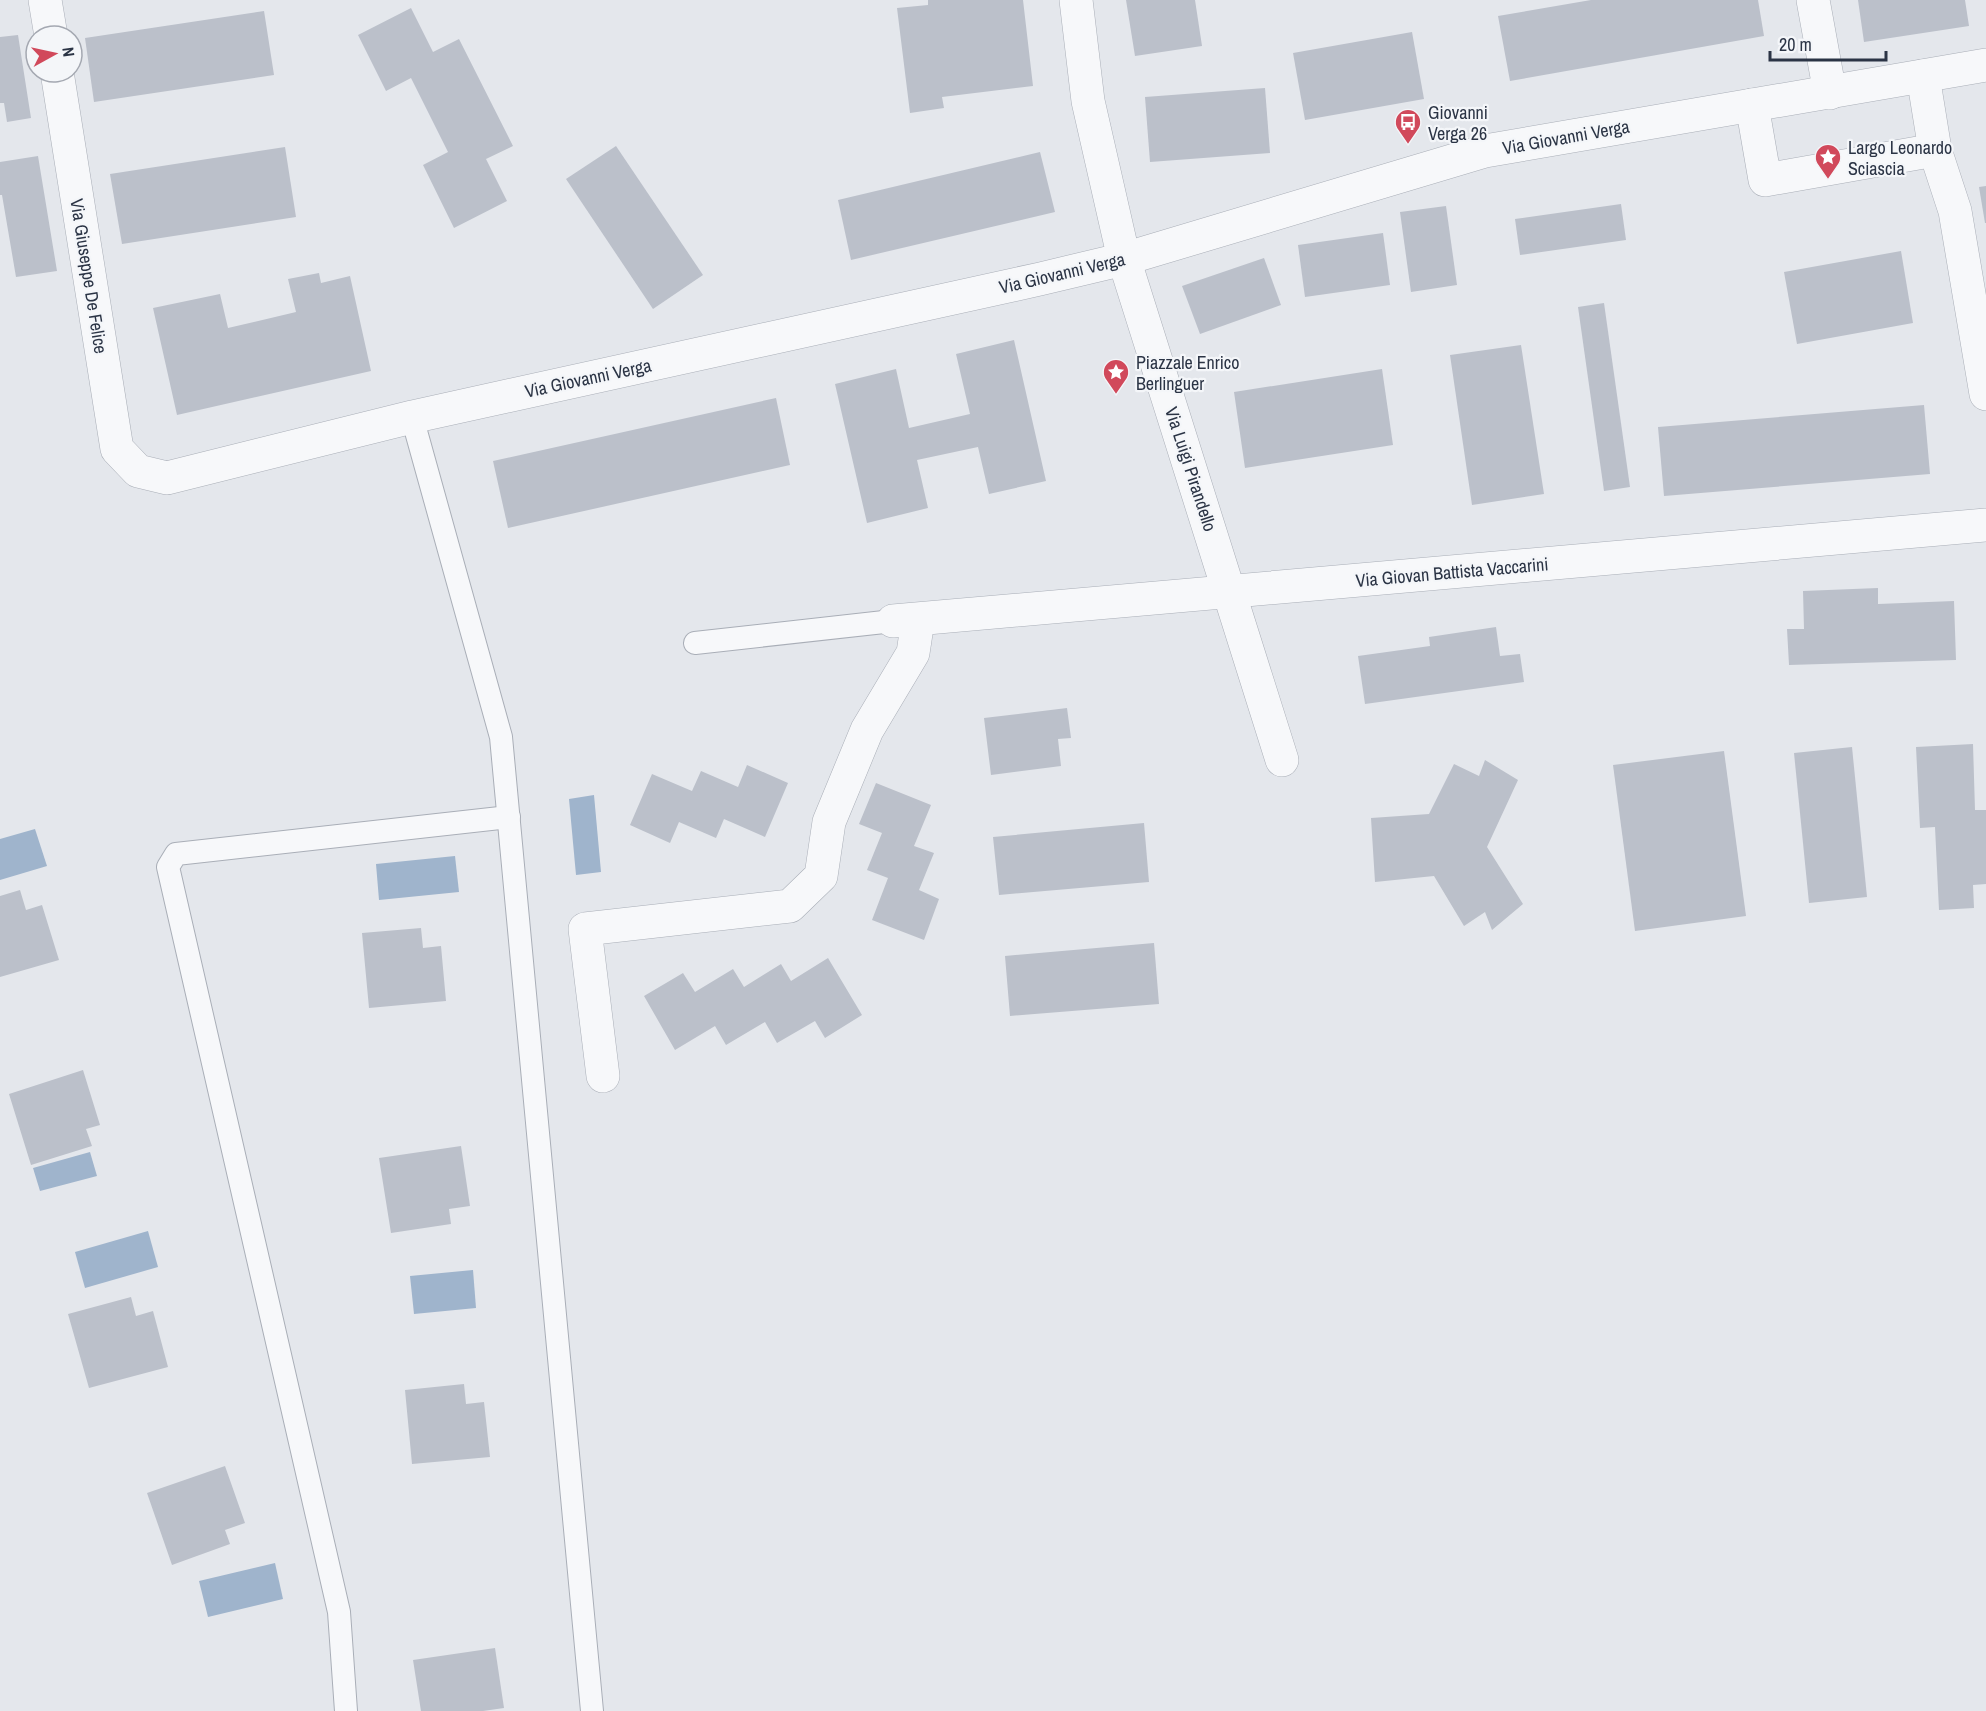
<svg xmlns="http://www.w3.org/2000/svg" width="1986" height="1711" font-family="'Archivo Narrow',sans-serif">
<rect width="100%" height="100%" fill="#e4e7ec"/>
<g fill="#9fb4cc">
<polygon points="594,795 601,872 576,875 569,799"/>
<polygon points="35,829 47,866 0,880 0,839"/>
<polygon points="455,856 459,892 379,900 376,864"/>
<polygon points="90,1152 97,1176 40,1191 33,1168"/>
<polygon points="148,1231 158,1267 85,1288 75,1252"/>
<polygon points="473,1270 476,1308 414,1314 410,1276"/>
<polygon points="275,1563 283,1599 208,1617 199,1581"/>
</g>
<g fill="#bbc0ca">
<polygon points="928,0 1023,0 1033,86 942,97 944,108 910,113 897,8 928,5"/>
<polygon points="1126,0 1195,0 1202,46 1135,56"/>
<polygon points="1591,0 1758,0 1764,36 1510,81 1498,16"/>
<polygon points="1858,0 1965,0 1969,26 1864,42"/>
<polygon points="411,8 433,52 459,39 513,146 486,159 507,201 454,228 423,165 448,152 411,78 386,91 358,35"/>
<polygon points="264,11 274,75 94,102 85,38"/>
<polygon points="1412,32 1424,99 1305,120 1293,53"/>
<polygon points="18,35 31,118 7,122 4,103 0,103 0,37"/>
<polygon points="1265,88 1270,153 1150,162 1145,97"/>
<polygon points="616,146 703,275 653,309 566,179"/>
<polygon points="285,147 296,217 122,244 110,174"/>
<polygon points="1040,152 1055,212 851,260 838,200"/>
<polygon points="38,156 57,271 16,277 2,195 0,195 0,162"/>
<polygon points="1986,186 1986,223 1985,223 1979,187"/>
<polygon points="1621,204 1626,240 1520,255 1515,219"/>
<polygon points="1446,206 1457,285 1411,292 1400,212"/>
<polygon points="1383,233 1390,285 1305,297 1298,245"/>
<polygon points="1901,251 1913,323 1797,344 1784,272"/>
<polygon points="1264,258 1281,305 1200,334 1182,286"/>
<polygon points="319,273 321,283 350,276 371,371 177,415 153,308 220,294 228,328 296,312 288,279"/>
<polygon points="1604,303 1630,487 1604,491 1578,307"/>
<polygon points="1014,340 1046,481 989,494 978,447 917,460 928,508 867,523 835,384 896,369 909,428 970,414 956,354"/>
<polygon points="1521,345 1544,494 1472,505 1450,355"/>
<polygon points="1382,369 1393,445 1245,468 1234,392"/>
<polygon points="776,398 790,465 508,528 493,461"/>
<polygon points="1924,405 1930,474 1664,496 1658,427"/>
<polygon points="1878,588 1878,604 1954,601 1956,660 1789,665 1787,629 1804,629 1803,591"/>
<polygon points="1496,627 1500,656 1520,654 1524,682 1365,704 1358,656 1430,646 1429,637"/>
<polygon points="1067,708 1071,738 1058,739 1061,766 991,775 984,718"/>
<polygon points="1973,744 1975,810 1986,810 1986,884 1973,885 1974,908 1939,910 1935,827 1920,828 1916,747"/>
<polygon points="1852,747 1867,897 1809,903 1794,753"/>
<polygon points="1724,751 1746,916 1635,931 1613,765"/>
<polygon points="1485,760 1518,780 1487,847 1523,904 1492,930 1485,912 1464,926 1434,876 1375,882 1371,818 1429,814 1454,764 1479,776"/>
<polygon points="747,765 788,783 765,837 724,819 716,838 679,822 670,843 630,825 652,774 692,791 701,771 738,787"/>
<polygon points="876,783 931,805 914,846 934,853 919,890 939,899 924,940 872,920 888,878 867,870 882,833 859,824"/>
<polygon points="1144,823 1149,882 999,895 993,837"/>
<polygon points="20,890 26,910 42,905 59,960 0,977 0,896"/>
<polygon points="421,928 423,948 441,946 446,1001 369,1008 362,933"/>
<polygon points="1154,943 1159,1004 1010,1016 1005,956"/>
<polygon points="828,958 862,1015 825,1038 815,1021 777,1043 765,1022 726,1045 715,1026 675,1050 644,996 683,973 695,992 733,969 744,987 781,964 791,981"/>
<polygon points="83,1070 100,1125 86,1129 92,1146 31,1165 9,1094"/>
<polygon points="461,1146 470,1206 449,1209 451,1224 391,1233 379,1158"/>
<polygon points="131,1297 136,1316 153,1311 168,1367 89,1388 68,1314"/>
<polygon points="464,1384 466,1404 484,1402 490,1457 412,1464 405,1390"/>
<polygon points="225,1466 245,1523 225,1530 230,1544 172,1565 147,1493"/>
<polygon points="495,1648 504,1708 483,1711 421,1711 413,1660"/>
</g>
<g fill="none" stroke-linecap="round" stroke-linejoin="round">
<g stroke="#a9aeb7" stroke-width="24">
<g id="service">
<polyline points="412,417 501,737 592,1711"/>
<polyline points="695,643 893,621"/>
<polyline points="346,1711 339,1612 168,867 176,854 509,817"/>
</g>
</g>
<g stroke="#a9aeb7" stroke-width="34">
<g id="minor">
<polyline points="45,0 51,36"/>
<polyline points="1076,0 1088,101 1124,259 1282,760"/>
<polyline points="1813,0 1830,93"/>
<polyline points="57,72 117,449 138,471 167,478 412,417 1040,279 1124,259 1485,151 1986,65"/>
<polyline points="1923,76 1935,150 1955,211 1986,394"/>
<polyline points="1752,105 1765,180 1935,150"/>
<polyline points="893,621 1986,525"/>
<polyline points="603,1076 585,929 790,906 821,876 829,822 867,730 913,653 918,620"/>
</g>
</g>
<use href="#service" stroke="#f7f8fa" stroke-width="22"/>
<use href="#minor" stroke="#f7f8fa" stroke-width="33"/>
</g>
<defs>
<g id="bus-pin" transform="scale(1.35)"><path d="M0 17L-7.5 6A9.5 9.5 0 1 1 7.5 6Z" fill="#d1495b" stroke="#f4f6f9"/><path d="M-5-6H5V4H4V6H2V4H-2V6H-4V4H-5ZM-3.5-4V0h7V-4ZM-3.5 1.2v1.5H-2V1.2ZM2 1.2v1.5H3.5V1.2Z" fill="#fff"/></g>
<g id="sight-pin" transform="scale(1.35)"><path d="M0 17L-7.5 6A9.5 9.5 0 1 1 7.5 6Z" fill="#d1495b" stroke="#f4f6f9"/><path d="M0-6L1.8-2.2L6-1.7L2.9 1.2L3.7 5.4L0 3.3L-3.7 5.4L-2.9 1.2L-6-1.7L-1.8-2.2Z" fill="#fff"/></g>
</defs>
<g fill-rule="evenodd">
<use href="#bus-pin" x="1408" y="122"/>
<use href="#sight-pin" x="1828" y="157"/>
<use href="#sight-pin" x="1116" y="372"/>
</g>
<g text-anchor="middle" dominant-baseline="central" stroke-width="4.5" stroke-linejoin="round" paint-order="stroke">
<g font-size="18" fill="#2b3445" stroke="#f4f6f9" text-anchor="start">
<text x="1428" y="112">Giovanni<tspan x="1428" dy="21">Verga 26</tspan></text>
<text x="1848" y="147">Largo Leonardo<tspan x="1848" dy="21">Sciascia</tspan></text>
<text x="1136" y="362">Piazzale Enrico<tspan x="1136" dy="21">Berlinguer</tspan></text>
</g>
<g font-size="18" fill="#2b3445" stroke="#f4f6f9">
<text transform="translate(1566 137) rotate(-10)">Via Giovanni Verga</text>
<text transform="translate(1062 273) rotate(-13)">Via Giovanni Verga</text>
<text transform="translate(89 276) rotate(81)">Via Giuseppe De Felice</text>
<text transform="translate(588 378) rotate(-12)">Via Giovanni Verga</text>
<text transform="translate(1191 469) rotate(72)">Via Luigi Pirandello</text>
<text transform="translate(1452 572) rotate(-5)">Via Giovan Battista Vaccarini</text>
</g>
</g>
<g transform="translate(54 54) rotate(82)"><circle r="28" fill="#f4f6f9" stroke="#a4a8b1" stroke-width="1.5"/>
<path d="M0-4.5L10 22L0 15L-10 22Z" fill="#d1495b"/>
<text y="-9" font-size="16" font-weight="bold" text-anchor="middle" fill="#2b3445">N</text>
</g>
<path d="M1770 51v9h116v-9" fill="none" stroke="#2b3445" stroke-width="3"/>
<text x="1779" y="51" font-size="18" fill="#2b3445" stroke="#f4f6f9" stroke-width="4.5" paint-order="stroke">20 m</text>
</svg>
